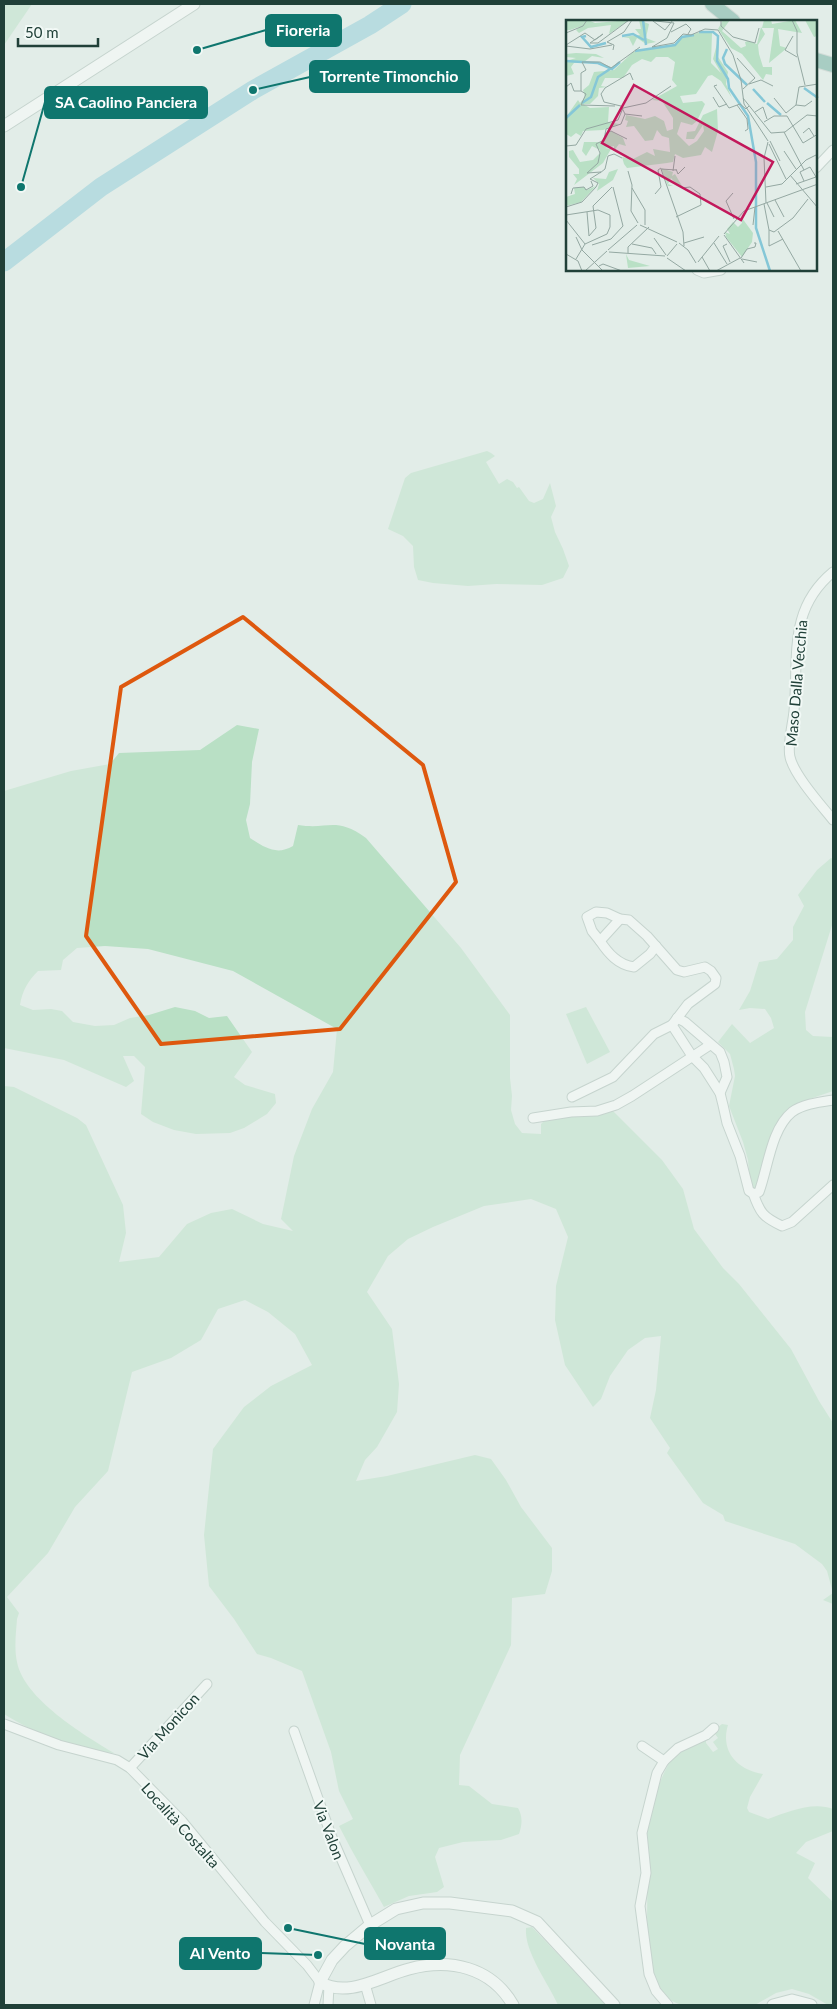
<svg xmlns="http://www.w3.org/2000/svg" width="837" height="2009" font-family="Lato,sans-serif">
<rect width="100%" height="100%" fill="#e2ede8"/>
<g fill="#b9e0c5">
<polygon points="4,4 32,4 4,45"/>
<polygon points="487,451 491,453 495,456 486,462 499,484 507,479 513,482 517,488 519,487 529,501 534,503 543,499 550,483 556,506 551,517 555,532 563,549 569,566 563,578 542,585 496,584 468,586 433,583 418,580 414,567 413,546 403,536 388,529 405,478 411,473"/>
<path d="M 237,725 L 259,729 L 252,762 L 250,804 L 246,820 L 250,838 C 264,847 276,856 293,846 L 298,825 C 329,830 335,816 366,838 L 461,948 L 510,1015 L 510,1078 L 512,1096 L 511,1110 L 515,1124 L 522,1133 L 541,1134 L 541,1124 L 546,1119 L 611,1109 L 662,1160 L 683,1189 L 694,1229 L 723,1268 L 739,1284 L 791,1349 L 819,1401 L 833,1423 L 833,1604 L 823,1600 L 833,1593 L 827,1571 L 822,1564 L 795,1544 L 725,1521 L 723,1515 L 703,1503 L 667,1453 L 670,1448 L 650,1418 L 656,1390 L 661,1336 L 645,1338 L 628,1350 L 610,1376 L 601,1399 L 593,1407 L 565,1365 L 555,1320 L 556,1286 L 568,1237 L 556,1209 L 531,1199 L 484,1206 L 433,1227 L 408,1239 L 388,1256 L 367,1292 L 392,1329 L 399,1384 L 397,1412 L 377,1447 L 365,1460 L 356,1481 L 387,1476 L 475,1455 L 491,1459 L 506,1480 L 521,1507 L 552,1548 L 552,1571 L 545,1594 L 512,1598 L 511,1645 L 460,1755 L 459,1785 L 469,1786 L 492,1804 L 518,1808 C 523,1817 522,1825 519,1834 L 501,1840 L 463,1842 L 439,1848 L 435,1857 L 444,1887 L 437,1892 L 409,1896 L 384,1907 C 369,1880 353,1854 339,1826 L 353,1819 L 339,1791 L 331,1752 L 302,1671 L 271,1658 L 257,1654 L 234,1619 L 209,1586 L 204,1535 L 213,1449 L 244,1407 L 271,1386 L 312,1365 L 295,1334 L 268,1312 L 245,1300 L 218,1309 L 201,1340 L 171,1358 L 132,1372 L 108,1471 L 75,1507 L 48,1553 L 7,1597 L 19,1613 L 17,1619 C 16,1633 14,1648 17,1662 C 24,1699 84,1735 114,1753 C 103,1752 90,1751 79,1748 C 53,1741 27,1728 4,1714 L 4,1086 L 14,1087 L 77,1118 L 86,1125 L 123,1205 L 126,1233 L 119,1262 L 159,1257 L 187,1224 L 211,1213 L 232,1209 L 263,1224 L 293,1231 L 281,1219 L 294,1156 L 312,1109 L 333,1072 L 337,1029 L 233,971 L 148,949 L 105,946 L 77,948 L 63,960 L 61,970 L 38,971 C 28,981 22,991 20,1005 L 33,1010 L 51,1009 L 62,1011 L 73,1022 L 95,1026 L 114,1025 L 130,1018 L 149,1015 L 175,1007 L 195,1011 L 209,1018 L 227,1016 L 252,1052 L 234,1077 L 245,1085 L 275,1094 L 276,1103 L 267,1114 L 244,1128 L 230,1133 L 196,1134 L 174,1130 L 153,1122 L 141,1114 L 145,1067 L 134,1056 L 123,1056 L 134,1081 L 126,1087 L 64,1060 L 4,1048 L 4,791 L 71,771 L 110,764 L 119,753 L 200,750 Z"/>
<polygon points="831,858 833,859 833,922 805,1012 806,1030 813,1036 833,1037 833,1091 795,1104 788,1111 761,1183 754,1191 750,1186 748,1160 743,1142 729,1106 735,1076 734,1069 730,1054 718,1042 732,1024 750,1043 774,1028 771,1018 765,1009 750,1008 739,1010 750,991 759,962 777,959 793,940 793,927 804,906 798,895 817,870"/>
<polygon points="586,1007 610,1052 587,1064 566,1014"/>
<path d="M 722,1724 L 728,1725 C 720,1751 737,1770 763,1774 L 750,1797 L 747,1808 L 749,1812 L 768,1819 C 787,1812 813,1801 833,1809 L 833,1831 L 806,1842 L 796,1853 L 815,1863 L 808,1878 L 833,1902 L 833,2005 L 828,2005 L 809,1994 L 792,1989 L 776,1993 L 755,2005 L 682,2005 C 638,1994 649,1915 647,1881 C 647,1866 643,1847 645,1832 C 648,1812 664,1764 678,1751 C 684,1745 698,1742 706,1739 L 706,1743 L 713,1752 L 718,1749 L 713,1742 L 718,1738 L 713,1731 Z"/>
<path d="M 532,1927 L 606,2005 L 558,2005 C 549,1984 524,1952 526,1928 Z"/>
</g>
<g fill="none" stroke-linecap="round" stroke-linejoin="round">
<polyline stroke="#85c7d7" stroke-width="19" points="4,262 101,187 253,90 370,25 402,4"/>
<g stroke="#a4b6b0" stroke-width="11">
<g id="minor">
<polyline points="816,168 833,150"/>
<polyline points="697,270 704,273 721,270"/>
<path d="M 833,572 C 787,610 799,658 794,711 C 793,723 787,745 790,757 C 794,775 821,805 833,820"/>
<path d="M 620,919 L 600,941 C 608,953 618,965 634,967 L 650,954 L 656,946"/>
<polyline points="600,941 592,931 587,917 596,912 607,913 620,919 629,920 647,936 677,970 684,972 705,967 711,971 716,978 715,984 688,1004 672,1025 692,1056 704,1068 720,1093"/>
<path d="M 677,1018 L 685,1022 L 720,1052 L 724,1062 L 727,1077 L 720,1093 L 723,1105 L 727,1123 L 740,1156 L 749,1191 L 754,1194 L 759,1192 C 768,1168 771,1129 792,1112 C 803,1104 820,1102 833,1100"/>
<polyline points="572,1097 613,1077 654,1034 672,1025"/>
<polyline points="533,1118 571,1112 597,1111 616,1105 632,1096 710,1045"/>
<path d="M 753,1193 C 760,1213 763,1217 782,1226 L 792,1222 L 833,1185"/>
<polyline points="4,1724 59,1745 117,1760 130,1768 182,1821 265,1922 307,1965 320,1982 314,2005"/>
<polyline points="294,1731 331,1835 370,1925"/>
<polyline points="642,1746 664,1761 657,1773 642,1833 646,1873 640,1906 649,1974 656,1991 668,2005"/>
<polyline points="664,1761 678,1748 706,1735 714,1728"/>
<polyline points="130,1768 207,1684"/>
<polyline points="365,1984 371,2005"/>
<polyline points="328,2005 329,1986"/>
</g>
</g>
<g stroke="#a4b6b0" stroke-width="13">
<g id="tertiary">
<polyline points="4,126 194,4"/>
<path d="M 513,2005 C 491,1967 450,1958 409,1969 C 381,1976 348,1999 320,1982 L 332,1960 L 345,1946 L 370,1925 L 396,1909 L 423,1903 L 450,1903 L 512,1911 L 537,1922 L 614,2005"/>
<polyline points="773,2005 792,2000 811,2005"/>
</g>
</g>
<g stroke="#c1cac7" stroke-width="16">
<g id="primary">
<polyline points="712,4 733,21"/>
<polyline points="816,60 833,65"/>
</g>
</g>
<use href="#minor" stroke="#fff" stroke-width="9"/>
<use href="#tertiary" stroke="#fff" stroke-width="11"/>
<use href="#primary" stroke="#62a698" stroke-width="14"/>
</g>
<path d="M0 0H837V2009H0ZM 243,617 L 423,765 L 456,882 L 340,1029 L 161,1044 L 86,936 L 121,687 Z" fill="#e2ede8" fill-opacity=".55" fill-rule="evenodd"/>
<path fill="none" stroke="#de580e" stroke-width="4" stroke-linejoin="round" d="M 243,617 L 423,765 L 456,882 L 340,1029 L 161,1044 L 86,936 L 121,687 Z"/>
<g text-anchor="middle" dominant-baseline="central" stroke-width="4" stroke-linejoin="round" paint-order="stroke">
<g font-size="15" fill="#204038" stroke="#f2f9f6">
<text transform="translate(796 683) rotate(-85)">Maso Dalla Vecchia</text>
<text transform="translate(168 1726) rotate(-48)">Via Monicon</text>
<text transform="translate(181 1825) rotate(48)">Località Costalta</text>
<text transform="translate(329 1830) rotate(69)">Via Valon</text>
</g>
</g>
<g transform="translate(566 20)">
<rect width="251" height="251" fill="#e2ede8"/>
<path d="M 0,0 L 20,0 L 19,5 L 4,10 L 0,10 ZM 22,0 L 29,3 L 63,0 L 43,14 L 45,5 L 22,8 L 13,13 L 10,10 ZM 73,0 L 83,4 L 80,18 L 90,22 L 80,24 L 71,18 L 67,26 L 63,18 L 56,17 L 74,15 L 69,9 L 75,9 ZM 157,0 L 164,0 L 156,11 L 175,28 L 180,26 L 179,22 L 182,21 L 191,24 L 195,7 L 199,14 L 192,25 L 193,34 L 197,47 L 206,47 L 206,55 L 200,54 L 197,60 L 176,34 L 165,28 L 152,9 ZM 198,0 L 205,0 L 206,4 L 229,0 L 236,13 L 212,9 L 214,26 L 221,28 L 203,43 L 208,8 L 196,8 ZM 239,0 L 251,0 L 251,16 L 248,17 ZM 135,12 L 146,13 L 145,43 L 155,53 L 147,39 L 153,16 L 152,37 L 162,52 L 160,64 L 166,78 L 155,61 L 146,55 L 142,56 L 130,74 L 114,76 L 117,83 L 136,81 L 139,84 L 131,101 L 126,105 L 115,102 L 111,114 L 123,126 L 131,121 L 138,111 L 137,105 L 128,119 L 120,119 L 121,112 L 129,111 L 137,95 L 151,89 L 152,111 L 146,132 L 139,127 L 135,135 L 117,138 L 109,134 L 107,142 L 101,143 L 61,148 L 58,144 L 56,137 L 67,139 L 81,132 L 89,136 L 87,129 L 104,132 L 103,118 L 96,116 L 91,110 L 87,120 L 79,121 L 68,106 L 60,107 L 62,101 L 59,100 L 60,95 L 79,99 L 89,96 L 98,101 L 101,111 L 107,109 L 107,98 L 96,81 L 86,80 L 111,66 L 106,60 L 109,42 L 102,37 L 90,37 L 85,42 L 76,39 L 66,45 L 57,58 L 39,58 L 35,66 L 41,67 L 33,68 L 32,76 L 24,84 L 17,84 L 24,88 L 43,87 L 42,102 L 53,104 L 37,110 L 17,111 L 15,116 L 10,113 L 5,117 L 0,114 L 0,97 L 12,80 L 14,83 L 19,77 L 17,70 L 23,65 L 28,52 L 48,50 L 67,32 L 109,25 L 117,17 ZM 10,33 L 30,34 L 38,38 L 26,36 L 18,42 L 8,43 L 5,47 L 8,54 L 0,56 L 0,41 L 10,38 L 0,37 L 0,34 ZM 45,111 L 57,118 L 60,126 L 53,124 L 48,131 L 48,126 L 39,128 L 45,129 L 37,143 L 8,165 L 11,159 L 7,154 L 13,154 L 13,149 L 3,137 L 3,131 L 7,130 L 14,142 L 27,140 L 34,133 L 33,141 L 34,130 L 26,126 L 20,136 L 16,131 L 18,122 L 36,122 ZM 95,148 L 107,152 L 106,156 L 109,154 L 116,166 L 113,167 L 105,158 L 102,164 L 107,166 L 102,166 ZM 52,149 L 47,160 L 31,171 L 33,164 L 27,158 L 40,159 L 43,152 ZM 30,166 L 15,182 L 0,186 L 0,177 L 9,174 L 8,168 L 18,167 L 21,170 ZM 176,198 L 187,213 L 186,222 L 176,237 L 160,217 L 159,212 L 164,214 L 161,209 L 167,202 L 172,207 L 176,203 ZM 60,234 L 63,240 L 84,246 L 62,248 Z" fill="#b9e0c5"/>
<path fill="none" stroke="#85c7d7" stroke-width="2.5" d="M 77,0 L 80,25M 133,12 L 147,12 L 152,16 L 151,41 L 162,59 L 163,68 L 182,96 L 190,142 L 190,208 L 204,251M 20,16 L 16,17 L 25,27 L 40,23M 56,16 L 67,14 L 78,20M 161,29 L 157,38 L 159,44 L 181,65M 69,31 L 109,25 L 116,17 L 128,15M 0,41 L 32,43 L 46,49 L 54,42M 238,68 L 252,78M 187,69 L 199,82M 16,83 L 25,77 L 32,57 L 44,49M 201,83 L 215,95M 0,98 L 14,85"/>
<path fill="none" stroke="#94a8a2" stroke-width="1" d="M 81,0 L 108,3 L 101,18 L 86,27 L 108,23 L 117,14 L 125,15 L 139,9 L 152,10 L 167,35 L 175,60 L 178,84 L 202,121M 155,0 L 155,6 L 167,17 L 189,23 L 193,8M 226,0 L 231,11 L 231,33 L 239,65M 87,1 L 99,10 L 107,0M 105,12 L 120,4 L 125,9 L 122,14M 0,13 L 17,6 L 21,0M 227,16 L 219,30 L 231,37M 0,25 L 19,13 L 29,20 L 37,14 L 24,23 L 32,23 L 63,0M 0,26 L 24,29 L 46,25M 47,30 L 48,25 L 41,22 L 58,12 L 66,0M 171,38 L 189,58 L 177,69M 183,64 L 195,60 L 207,66M 151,65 L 148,66 L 163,88 L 174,84 L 180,89 L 183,86M 0,67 L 5,63 L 8,71 L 15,71M 15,71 L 15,53 L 20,50 L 16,42 L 34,42 L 45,48 L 74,27M 15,71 L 20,74 L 15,85 L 49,86M 147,77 L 153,87 L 161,84M 177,78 L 205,113M 208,78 L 220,93M 171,85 L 181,99 L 182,109 L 179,111M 230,85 L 239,86 L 246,81M 57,88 L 80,83 L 105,66M 189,92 L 197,87 L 201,99M 220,93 L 230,85 L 233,67 L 252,64M 59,94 L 55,86 L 38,82 L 35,74 L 39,68 L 64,53 L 67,60M 59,94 L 76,96M 198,102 L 208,96 L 221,96 L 237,123 L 252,114M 218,112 L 238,150M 205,113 L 219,112 L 241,95 L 252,96M 237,113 L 243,108 L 248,116M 39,114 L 45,111 L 61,119M 204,121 L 214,141M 203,124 L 220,159M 0,126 L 10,125 L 20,109 L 52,100 L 57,88M 218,131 L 230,149M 110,149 L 112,154 L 119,147M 110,150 L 95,149 L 117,212 L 118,226M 62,151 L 66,165 L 65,191 L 72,203M 107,151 L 109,136M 34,153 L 39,149 L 42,136 L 48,134 L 56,138M 224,155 L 252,188M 24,159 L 35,152 L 21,153 L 32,143 L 34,133 L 30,124 L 38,120 L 40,109 L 55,104 L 59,94M 238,161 L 234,152 L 244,147 L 250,157M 230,164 L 250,157M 200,167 L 216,164 L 240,140 L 252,134M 66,168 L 79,190 L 79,205M 167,173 L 160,181 L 168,199M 5,174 L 7,168 L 18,167 L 20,170 L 27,166 L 25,161M 89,174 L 95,167 L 92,150 L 95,148M 209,180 L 218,197M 200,183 L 198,138 L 202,122M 201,183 L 208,197M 198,184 L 203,210 L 208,212 L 227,198 L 242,179M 0,187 L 16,182 L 30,167 L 32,163 L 24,159M 21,192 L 23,216 L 30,208 L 27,186 L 46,167M 0,195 L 32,190 L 44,195 L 44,207 L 41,214 L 19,224 L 0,200M 110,197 L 135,185 L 134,174 L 124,167 L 116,168M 74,205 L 111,222M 187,205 L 189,187M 203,210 L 203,226M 212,211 L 235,251M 158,214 L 178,191 L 252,164M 158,215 L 178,243M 10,217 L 16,230 L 37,251M 88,218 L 100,235M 113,223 L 122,230 L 130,243M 118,223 L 138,217M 148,223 L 161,244M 66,224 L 86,228 L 90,234M 161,224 L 157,226 L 164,242M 26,225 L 45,219 L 57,206 L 47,167M 203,226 L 217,219M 42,230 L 71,205M 43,232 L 99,236M 62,233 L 62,227 L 83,207M 0,234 L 12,241 L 16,251M 101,236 L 111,224M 136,237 L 144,251M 101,238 L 120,251M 175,238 L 181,229 L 189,227 L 190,223 L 188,223M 10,239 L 19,224M 176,239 L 191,242M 132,242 L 153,216M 33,246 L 37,244 L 56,251M 19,251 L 41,231M 150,251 L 174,238"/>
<path fill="#c2185b" fill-opacity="0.15" stroke="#c2185b" stroke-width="2.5" d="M 68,65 L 207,142 L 175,200 L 36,123 Z"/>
<rect width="251" height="251" fill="none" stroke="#204038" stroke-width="2.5"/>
</g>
<path fill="none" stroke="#0f766e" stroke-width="2" d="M197 50L266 30M253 90L310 77M21 187L45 102M288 1928L365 1944M318 1955L261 1953"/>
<g fill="#0f766e" stroke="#f2f9f6" stroke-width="2">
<circle cx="197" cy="50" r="5"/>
<circle cx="253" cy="90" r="5"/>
<circle cx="21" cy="187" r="5"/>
<circle cx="288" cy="1928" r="5"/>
<circle cx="318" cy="1955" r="5"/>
</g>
<g fill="#0f766e" stroke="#0f766e" stroke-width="2">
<rect x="266" y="15" width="75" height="31" rx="5"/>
<rect x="310" y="61" width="159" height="31" rx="5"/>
<rect x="45" y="87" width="162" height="31" rx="5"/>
<rect x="365" y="1928" width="80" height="31" rx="5"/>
<rect x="180" y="1938" width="81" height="31" rx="5"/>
</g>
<g font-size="16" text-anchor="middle" font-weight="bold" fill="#fff">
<text x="303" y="36">Fioreria</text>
<text x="389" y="82">Torrente Timonchio</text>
<text x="126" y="108">SA Caolino Panciera</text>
<text x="405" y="1950">Novanta</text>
<text x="220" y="1959">Al Vento</text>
</g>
<rect width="837" height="2009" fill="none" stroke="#204038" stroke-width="10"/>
<path d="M18 38v8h80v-8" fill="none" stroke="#204038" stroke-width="2.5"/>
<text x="25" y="38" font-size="15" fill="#204038" stroke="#f2f9f6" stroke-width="4" paint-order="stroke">50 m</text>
</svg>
